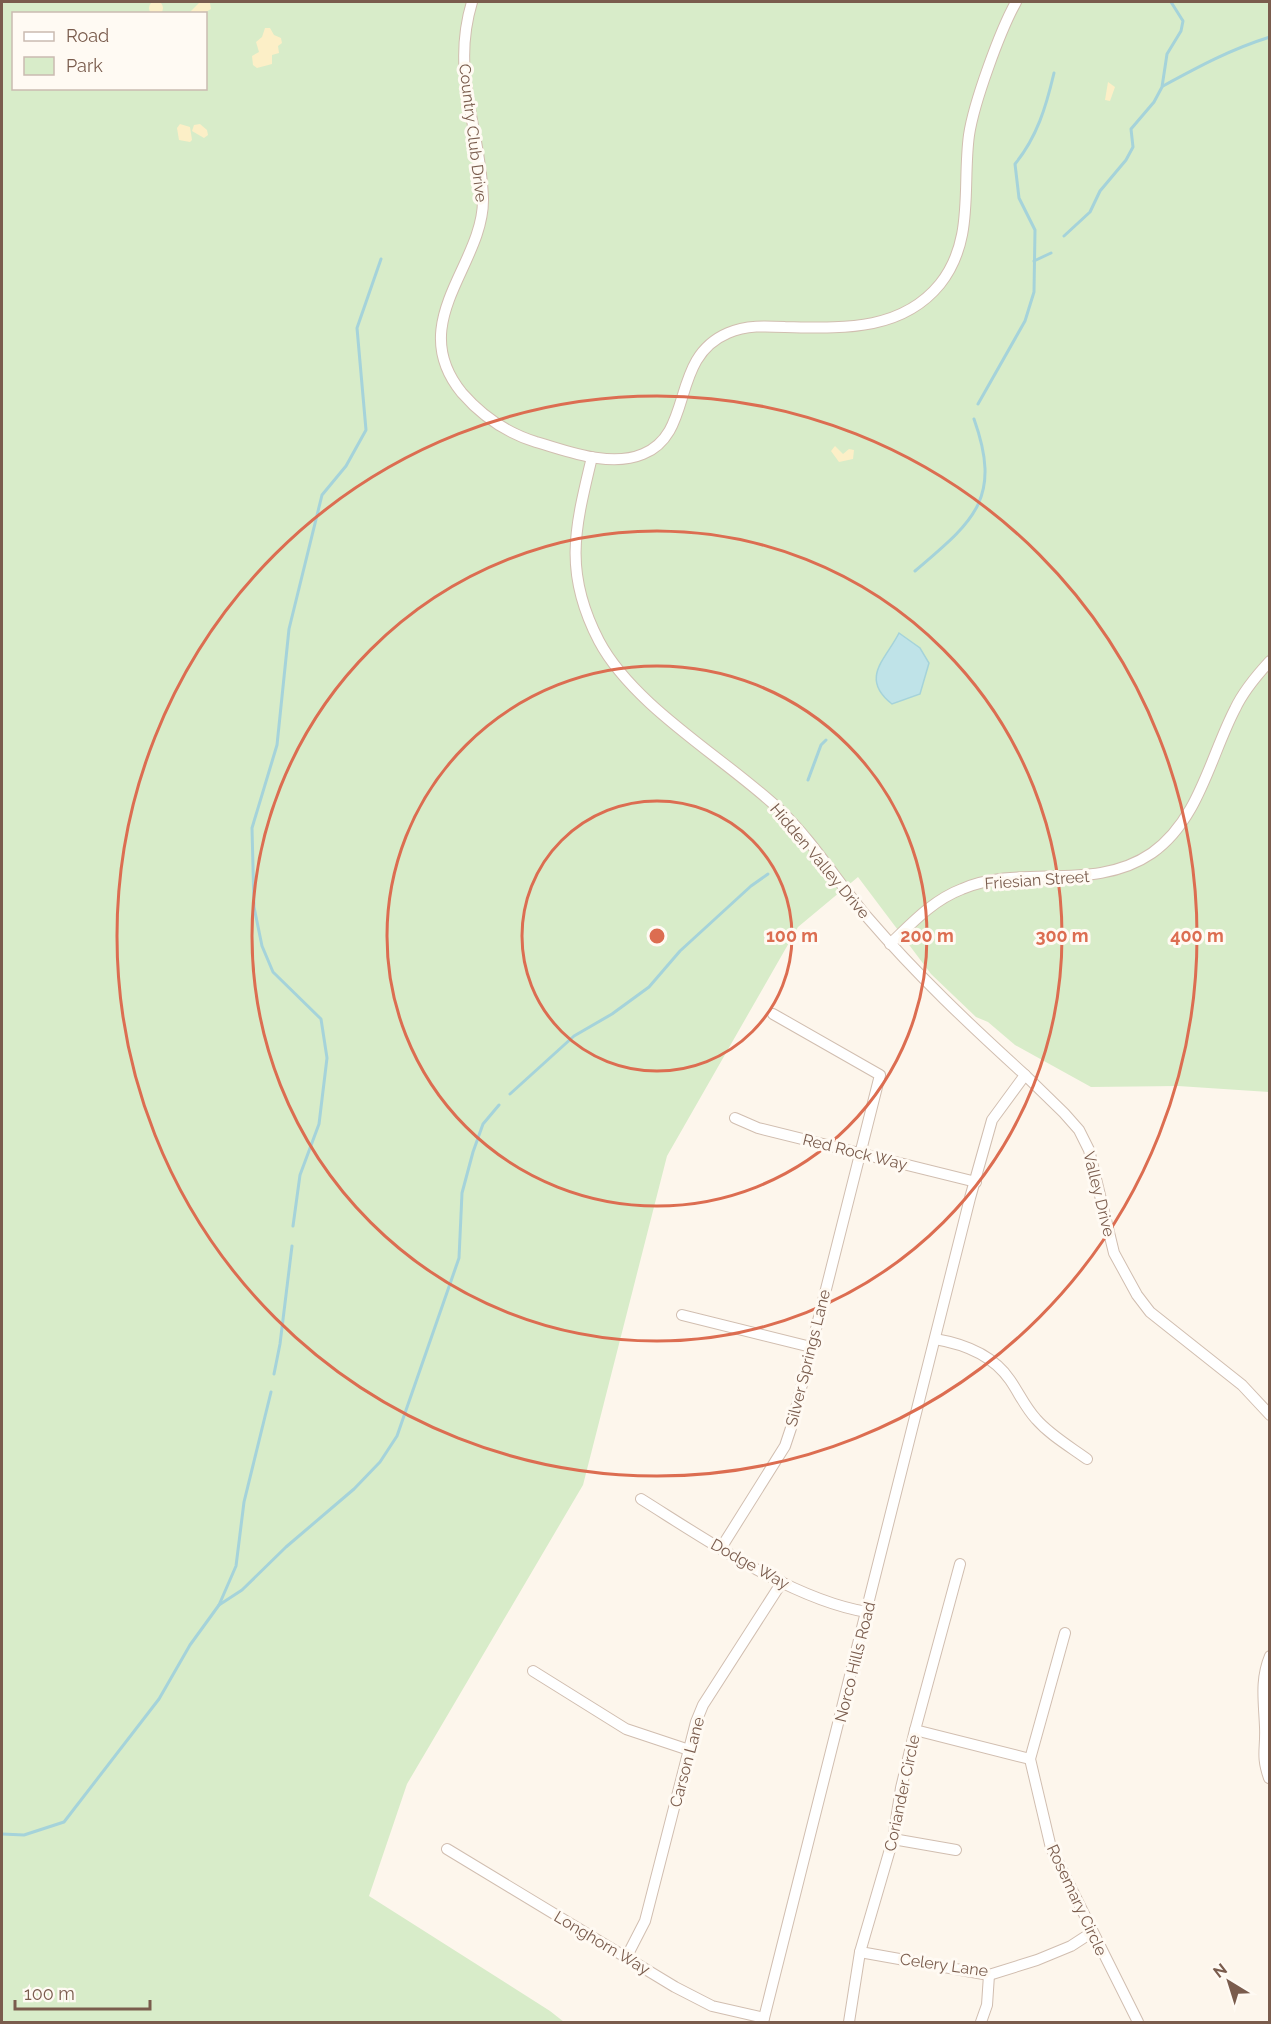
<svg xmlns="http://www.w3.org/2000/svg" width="1271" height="2024" font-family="Raleway,sans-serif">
<rect width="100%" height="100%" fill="#fdf6ec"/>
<path fill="#d8ecc9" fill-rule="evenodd" d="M 2,2 L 1269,2 L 1269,1092 L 1178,1086 L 1091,1087 L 1015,1045 L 988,1022 L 976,1017 L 931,974 L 858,877 L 798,927 L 667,1156 L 583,1485 L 407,1784 L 369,1896 L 550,2011 L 564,2022 L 2,2022 ZM 14,14 L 206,14 L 206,88 L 14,88 Z"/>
<g fill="#fcefc7">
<circle cx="156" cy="8" r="7"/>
<polygon points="200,2 210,3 211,9 204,13 189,13"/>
<polygon points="265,28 270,28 274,35 281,38 282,43 278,46 279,53 272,55 272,64 257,68 253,65 252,56 259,52 256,42 262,37"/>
<polygon points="1108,82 1115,87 1110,101 1105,100"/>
<polygon points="180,124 190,127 192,140 190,142 179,140 177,128"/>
<polygon points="200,124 207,130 208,135 204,138 192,131 194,125"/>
<polygon points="835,446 843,454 849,449 854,450 853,459 839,462 831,451"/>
</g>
<path fill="#bfe3e8" stroke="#a5d3da" stroke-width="1.5" d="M 899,633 L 920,648 L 929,663 L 920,694 L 892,704 C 859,678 886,659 899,633 Z"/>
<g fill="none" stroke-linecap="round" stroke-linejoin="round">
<g stroke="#a5d3da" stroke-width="3">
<path d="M 1163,86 C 1198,67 1231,49 1270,37"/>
<polyline points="1064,236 1090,212 1100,191 1126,160 1133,147 1131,129 1154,102 1162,87 1167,54 1181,31 1183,21 1171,2"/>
<polyline points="1034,261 1051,253"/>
<path d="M 978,404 L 1025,321 L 1034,292 L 1035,230 L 1019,198 L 1015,164 C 1037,137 1046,107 1054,73"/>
<path d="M 915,571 C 972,522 1003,500 974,419"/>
<polyline points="808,780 821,745 826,740"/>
<polyline points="510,1094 574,1036 612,1014 649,987 680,951 751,886 768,874"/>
<polyline points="293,1226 300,1175 319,1124 327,1058 321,1019 273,972 262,946 254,907 252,828 277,745 289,629 322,495 346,466 366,430 357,328 381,259"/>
<polyline points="274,1374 280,1344 292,1246"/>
<polyline points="219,1605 242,1590 286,1547 354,1489 380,1462 397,1436 459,1258 462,1193 473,1152 483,1124 499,1105"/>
<polyline points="2,1834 24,1835 64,1822 159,1699 190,1645 219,1605 236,1566 244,1502 271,1392"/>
</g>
<g stroke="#d1beb0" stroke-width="12">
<g id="minor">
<path d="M 472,2 C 450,75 481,128 483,199 C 484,265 404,322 462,393 C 482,416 507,433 536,442 C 568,451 610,468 643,454 C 695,433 669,358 728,333 C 746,325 766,326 785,327 C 840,328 901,332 940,284 C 975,240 962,186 969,135 C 974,102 1000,31 1016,2"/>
<path d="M 592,457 C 575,528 563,572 599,641 C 634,707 725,758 780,810 C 813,841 838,883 868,918 C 917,975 970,1025 1025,1075 L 992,1120 L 970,1198 L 763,2022"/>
<path d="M 890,944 C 912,923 933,900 962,889 C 1023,863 1094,893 1152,853 C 1199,820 1210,757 1235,709 C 1243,692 1257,675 1270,661"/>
<polyline points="1025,1075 1064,1113 1079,1130 1089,1150 1114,1253 1137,1295 1150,1312 1242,1385 1270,1415"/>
<polyline points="735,1118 758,1128 976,1182"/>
<polyline points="682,1315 811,1347"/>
<path d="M 935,1339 C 965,1344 993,1355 1010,1380 C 1019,1393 1025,1407 1036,1419 C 1050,1435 1069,1446 1087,1459"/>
<path d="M 641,1499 C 705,1539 793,1600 867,1612"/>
<polyline points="721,1548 785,1446 791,1428 880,1075 773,1014"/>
<polyline points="1065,1633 1030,1759 1051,1848 1138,2022"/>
<polyline points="533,1671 626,1729 689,1750"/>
<polyline points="915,1730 1030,1759"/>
<path d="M 1269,1778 C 1261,1755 1266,1750 1265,1727 C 1264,1701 1260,1680 1270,1656"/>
<polyline points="893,1839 956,1850"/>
<polyline points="447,1849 675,1987 712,2006 764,2018"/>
<polyline points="860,1952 989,1975 1037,1960 1071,1946 1091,1933"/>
<polyline points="626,1958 645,1921 696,1722 703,1705 782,1582"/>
<polyline points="849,2022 860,1952 893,1839 901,1788 915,1730 960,1564"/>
<polyline points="981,2022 987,2005 989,1975"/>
</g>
</g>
<use href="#minor" stroke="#fff" stroke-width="10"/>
</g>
<g fill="none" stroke="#dc6d51" stroke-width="3">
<circle cx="657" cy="936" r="135"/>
<circle cx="657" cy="936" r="270"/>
<circle cx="657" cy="936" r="405"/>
<circle cx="657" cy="936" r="540"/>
</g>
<g text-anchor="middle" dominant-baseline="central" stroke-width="6" stroke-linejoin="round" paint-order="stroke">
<g font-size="16" fill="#7a5c4d" stroke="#fffaf3">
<text transform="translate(473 133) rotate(83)">Country Club Drive</text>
<text transform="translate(820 861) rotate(50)">Hidden Valley Drive</text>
<text transform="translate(1037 880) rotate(-4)">Friesian Street</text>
<text transform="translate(855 1152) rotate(14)">Red Rock Way</text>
<text transform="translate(1099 1194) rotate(76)">Valley Drive</text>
<text transform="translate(808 1358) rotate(-76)">Silver Springs Lane</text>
<text transform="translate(750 1564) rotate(29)">Dodge Way</text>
<text transform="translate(855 1662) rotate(-76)">Norco Hills Road</text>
<text transform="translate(687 1762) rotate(-75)">Carson Lane</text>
<text transform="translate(902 1793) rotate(-78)">Coriander Circle</text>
<text transform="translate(1077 1900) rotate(65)">Rosemary Circle</text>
<text transform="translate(602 1943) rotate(31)">Longhorn Way</text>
<text transform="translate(944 1965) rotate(8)">Celery Lane</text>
</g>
</g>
<circle cx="657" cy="936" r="9" fill="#dc6d51" stroke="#fffaf3" stroke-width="3"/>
<g font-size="18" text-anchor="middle" font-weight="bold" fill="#dc6d51" stroke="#fffaf3" stroke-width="6" stroke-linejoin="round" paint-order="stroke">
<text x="792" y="942">100 m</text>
<text x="927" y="942">200 m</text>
<text x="1062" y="942">300 m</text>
<text x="1197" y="942">400 m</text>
</g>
<rect width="1271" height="2024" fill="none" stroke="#7a5c4d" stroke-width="6"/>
<rect x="12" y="12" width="195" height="78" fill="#fffaf3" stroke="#cabbb1" stroke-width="1.5"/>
<rect x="24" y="32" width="30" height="9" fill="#ffffff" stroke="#cabbb1" stroke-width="1.5"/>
<text x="66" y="42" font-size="18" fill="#7a5c4d">Road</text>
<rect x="24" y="57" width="30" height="18" fill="#d8ecc9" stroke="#cabbb1" stroke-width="1.5"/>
<text x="66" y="72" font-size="18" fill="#7a5c4d">Park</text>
<g transform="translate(1229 1982) rotate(322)" stroke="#fffaf3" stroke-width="4.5" paint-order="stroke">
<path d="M0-4.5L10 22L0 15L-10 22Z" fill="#7a5c4d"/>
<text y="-9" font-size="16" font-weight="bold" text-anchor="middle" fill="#7a5c4d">N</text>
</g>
<path d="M15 2000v9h135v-9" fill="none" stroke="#7a5c4d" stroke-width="3"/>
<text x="24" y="2000" font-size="18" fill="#7a5c4d" stroke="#fffaf3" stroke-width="4.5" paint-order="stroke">100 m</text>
</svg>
